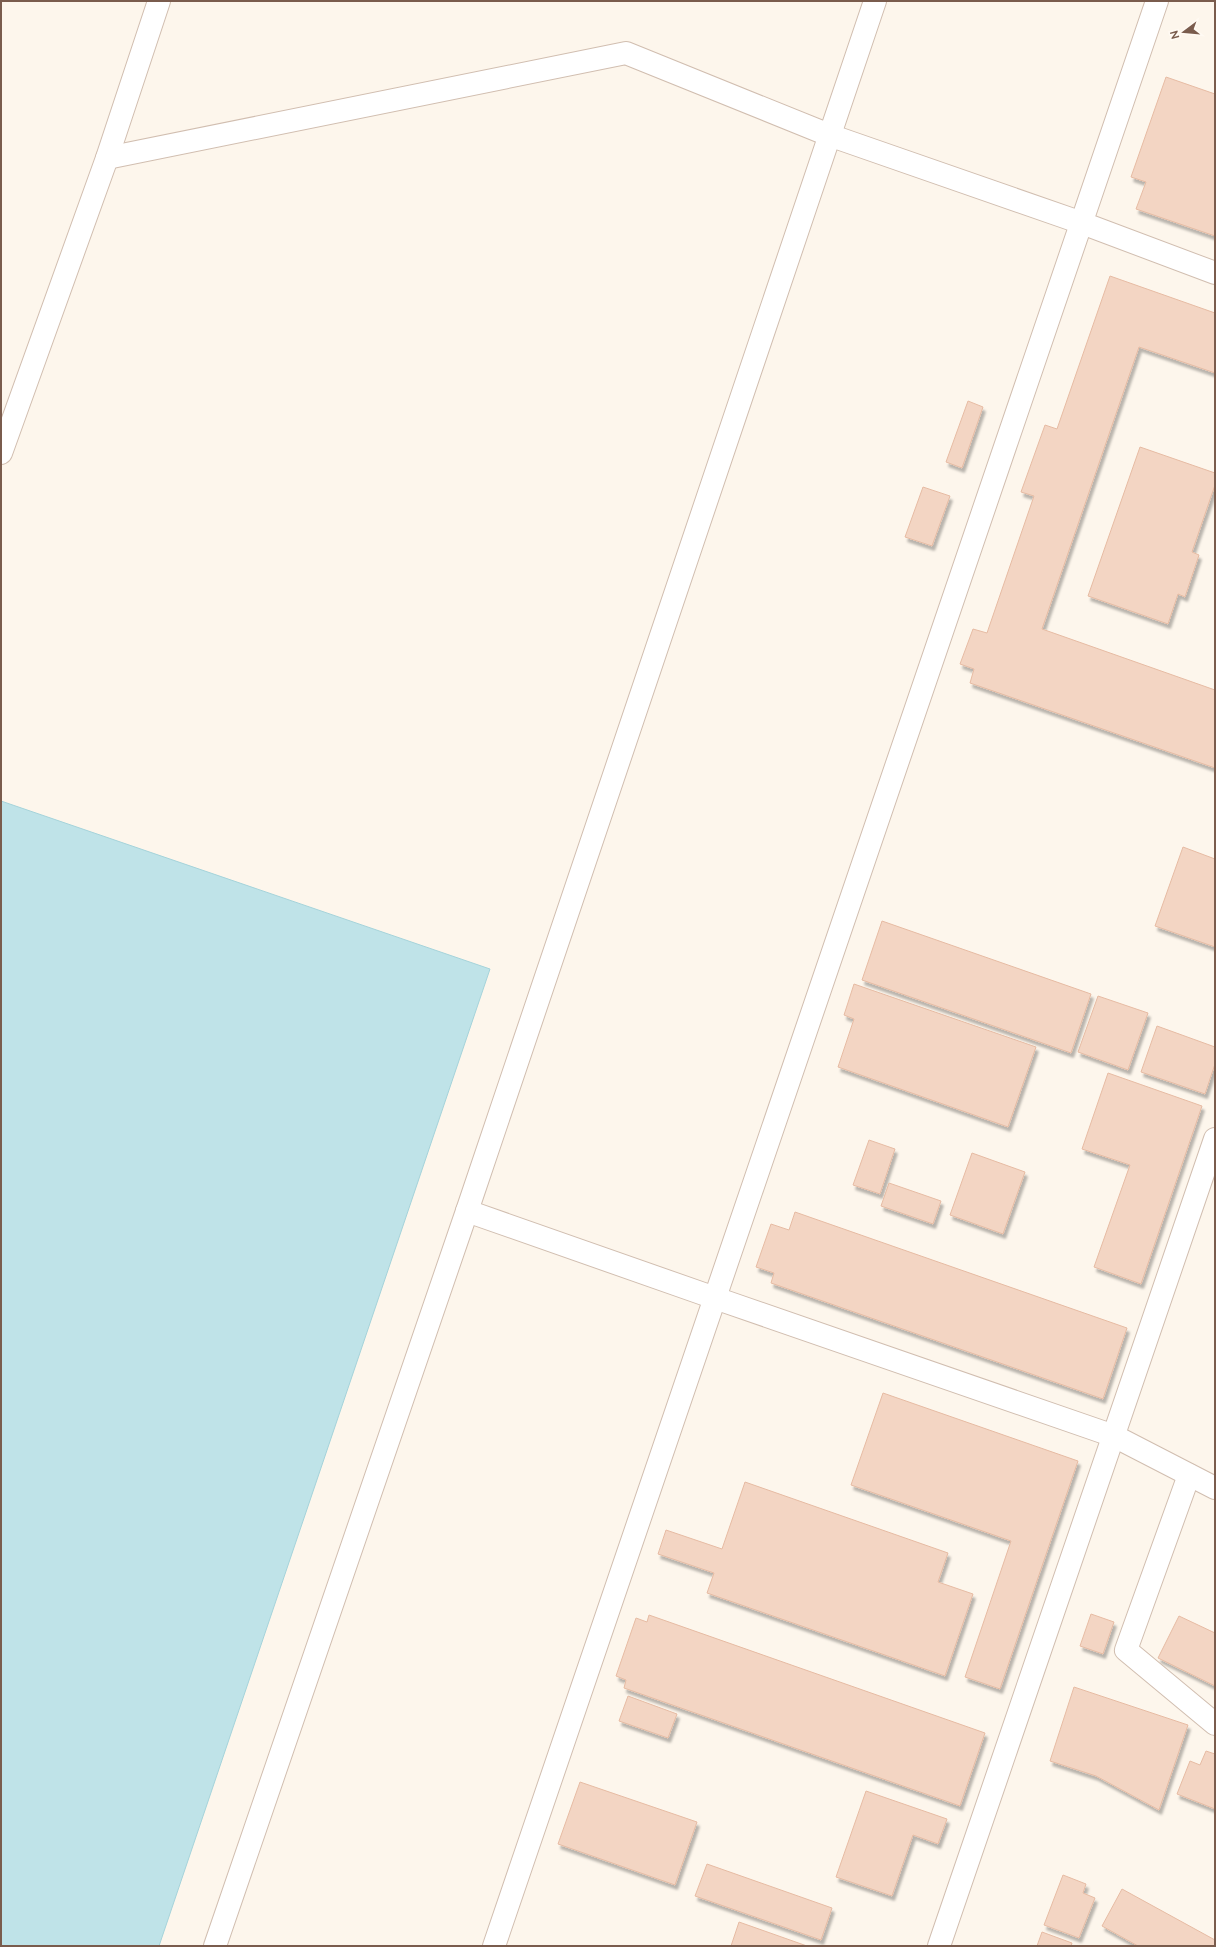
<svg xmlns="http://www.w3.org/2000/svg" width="1216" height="1947" font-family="Raleway,sans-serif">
<defs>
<filter id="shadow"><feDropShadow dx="2.5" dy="4.5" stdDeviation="1" flood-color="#0004"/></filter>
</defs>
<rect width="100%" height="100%" fill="#fdf6ec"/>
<polygon fill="#bfe3e8" stroke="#a5d3da" points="1,801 490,969 159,1946 1,1946"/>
<g fill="#f3d5c3" stroke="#e6bba3" filter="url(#shadow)">
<polygon points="1166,77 1215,94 1215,236 1136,209 1146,182 1131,177"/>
<polygon points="1110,276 1215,313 1215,373 1139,347 1042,629 1215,690 1215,768 970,683 974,669 960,664 973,629 987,633 1034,496 1021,492 1045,425 1057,429"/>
<polygon points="968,401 983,407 962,468 946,462"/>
<polygon points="1140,447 1215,473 1215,485 1192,552 1199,555 1185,597 1178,594 1168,624 1088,596"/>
<polygon points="923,487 950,496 932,546 905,537"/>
<polygon points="1183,847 1215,859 1215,947 1155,926"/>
<polygon points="882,921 1091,994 1071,1053 862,980"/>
<polygon points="854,984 1036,1047 1008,1127 838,1067 854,1019 844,1015"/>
<polygon points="1098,996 1148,1013 1128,1070 1078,1052"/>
<polygon points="1157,1026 1215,1047 1215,1064 1205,1094 1141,1072"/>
<polygon points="1108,1073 1202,1106 1141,1284 1094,1267 1130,1165 1082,1149"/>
<polygon points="869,1140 895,1149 880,1194 853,1185"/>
<polygon points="972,1153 1025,1172 1003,1234 950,1215"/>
<polygon points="889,1183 941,1201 933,1224 881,1206"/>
<polygon points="795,1212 1127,1328 1103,1399 771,1283 774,1273 756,1267 771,1224 789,1230"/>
<polygon points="883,1393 1078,1461 1000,1689 965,1677 1011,1541 851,1485"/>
<polygon points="745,1482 948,1553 938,1582 973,1594 945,1676 707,1593 714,1573 658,1554 666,1530 722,1549"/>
<polygon points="1091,1614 1114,1622 1103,1654 1080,1646"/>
<polygon points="649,1615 985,1733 960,1806 624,1688 626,1680 616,1676 636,1618 647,1622"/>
<polygon points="1179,1616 1215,1633 1215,1686 1158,1658"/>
<polygon points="1074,1687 1188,1725 1159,1810 1096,1776 1050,1761"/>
<polygon points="628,1696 677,1714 668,1738 619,1721"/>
<polygon points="1206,1751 1215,1754 1215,1809 1177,1794 1190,1761 1200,1765"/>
<polygon points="580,1782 697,1822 675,1885 558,1844"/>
<polygon points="866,1791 947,1819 938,1844 913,1835 892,1896 836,1877"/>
<polygon points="707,1864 832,1908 821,1940 695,1896"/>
<polygon points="1063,1875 1086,1884 1083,1893 1095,1898 1079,1938 1044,1925"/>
<polygon points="1122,1889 1215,1940 1215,1946 1138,1946 1102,1926"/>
<polygon points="739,1922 807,1946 731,1946"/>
<polygon points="1042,1932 1072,1943 1071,1946 1037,1946"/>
</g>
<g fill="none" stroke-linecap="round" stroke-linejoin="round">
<g stroke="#d1beb0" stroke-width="24">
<g id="minor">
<polyline points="107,158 626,53 829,135 1082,223 1215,273"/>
<polyline points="1,453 107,158 159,1"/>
<polyline points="467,1211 715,1298 1114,1436 1215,1488"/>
<polyline points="1189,1475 1126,1650 1215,1724"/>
<polyline points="215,1946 467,1211 875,1"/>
<polyline points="494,1946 1157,1"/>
<polyline points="939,1946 1215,1139"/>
</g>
</g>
<use href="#minor" stroke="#fff" stroke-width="22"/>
</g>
<rect width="1216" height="1947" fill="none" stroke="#7a5c4d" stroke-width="4"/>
<g transform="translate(1184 32) rotate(254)" stroke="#fffaf3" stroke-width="3" paint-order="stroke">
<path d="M0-3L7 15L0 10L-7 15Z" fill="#7a5c4d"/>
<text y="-6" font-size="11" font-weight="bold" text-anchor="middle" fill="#7a5c4d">N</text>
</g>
</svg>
